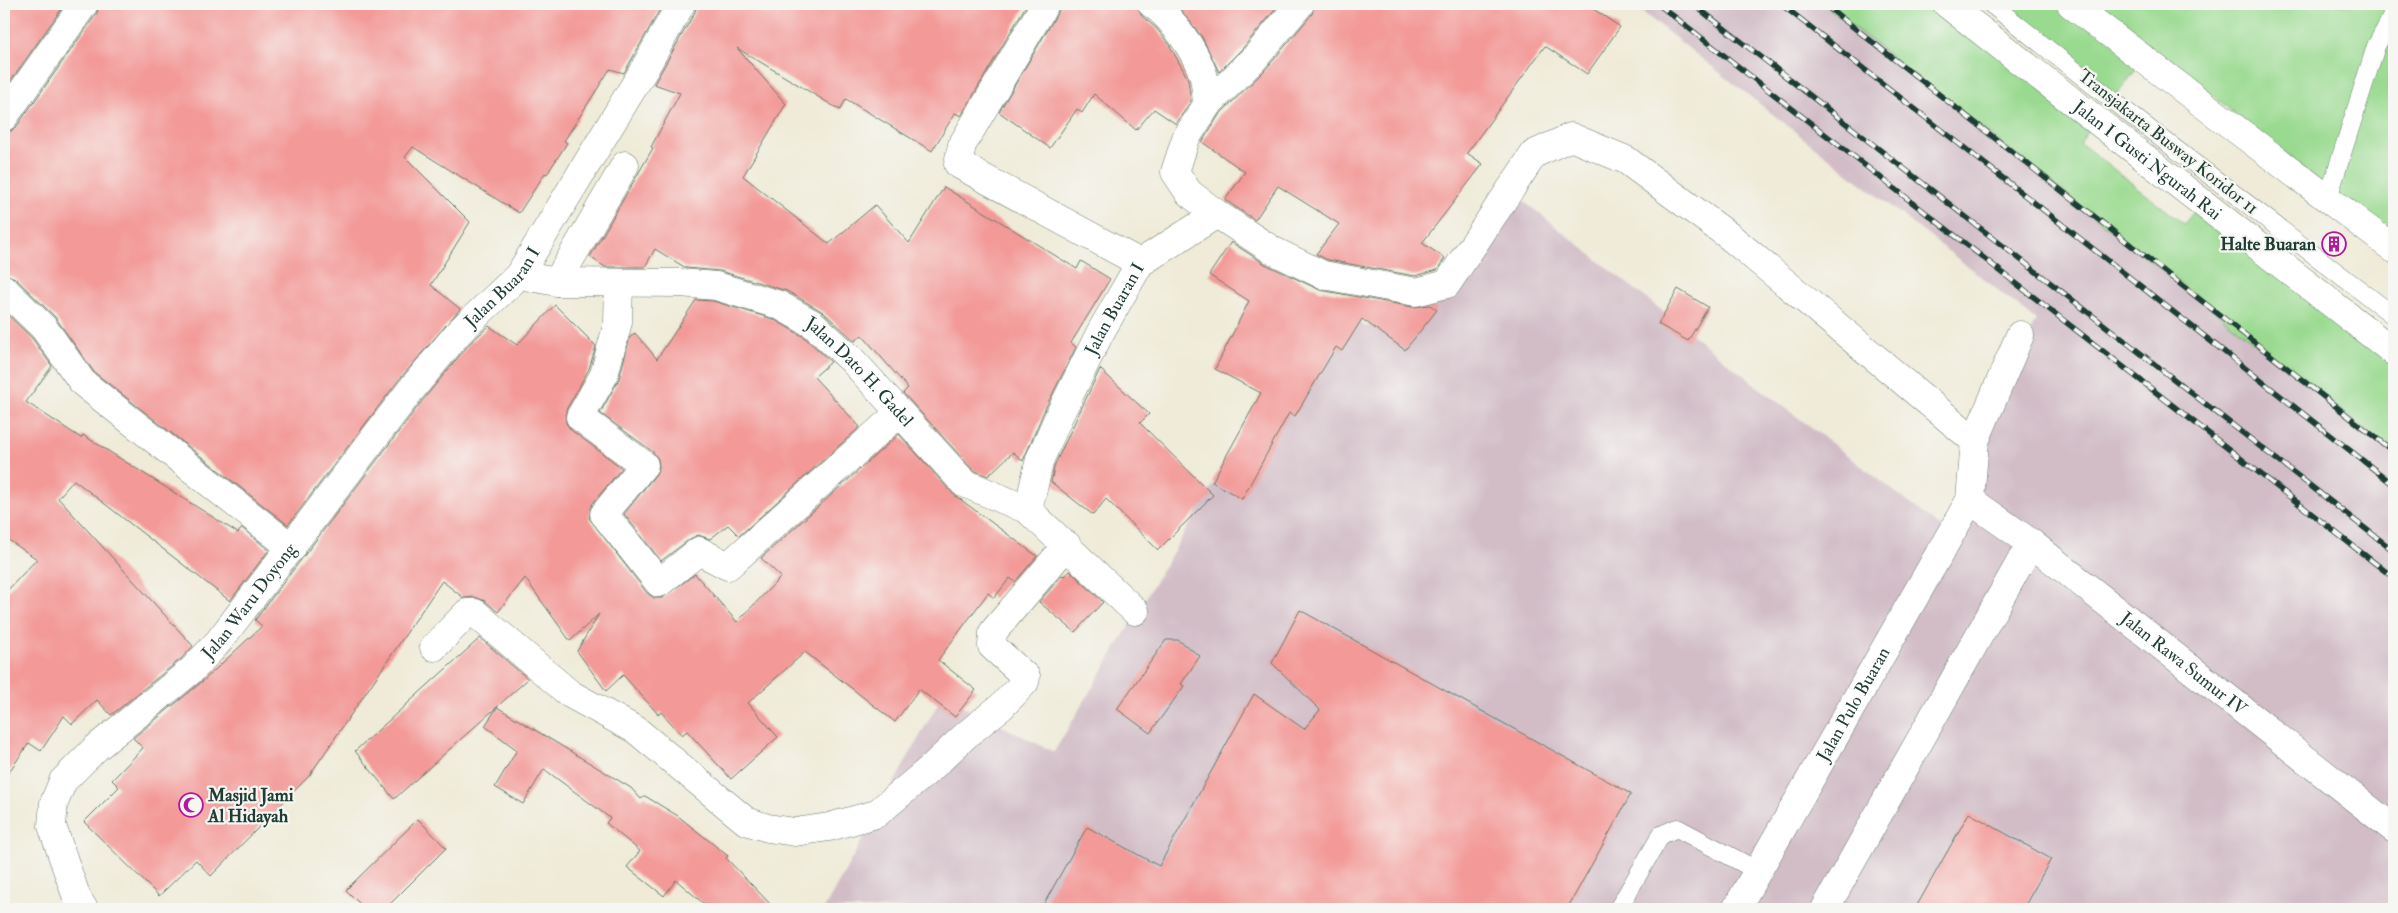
<svg xmlns="http://www.w3.org/2000/svg" width="2398" height="913" font-family="'IM FELL Double Pica',serif">
<rect width="100%" height="100%" fill="#f6f6f2"/>
<filter id="ink" filterUnits="userSpaceOnUse"><feTurbulence type="fractalNoise" baseFrequency=".02" numOctaves="2"/><feDisplacementMap in="SourceGraphic" scale="10" xChannelSelector="R" yChannelSelector="G"/><feConvolveMatrix kernelMatrix="1 2 1 2 8 2 1 2 1" color-interpolation-filters="sRGB"/></filter>
<filter id="wash" filterUnits="userSpaceOnUse"><feTurbulence type="fractalNoise" baseFrequency=".0096" numOctaves="4" result="noise"/><feDisplacementMap in="SourceGraphic" scale="20" xChannelSelector="R" yChannelSelector="G"/><feGaussianBlur stdDeviation="1.12" result="paint"/><feColorMatrix in="noise" values="0 0 0 0 0 0 0 0 0 0 0 0 0 0 0 0 0 1.4 0 .05"/><feComposite in="paint" operator="in"/></filter>
<g filter="url(#wash)">
<rect width="100%" height="100%" fill="#efebd8"/>
<polygon fill="#d2bdc7" points="1632,4 1829,4 2394,452 2394,909 824,909 942,696 1054,752 1322,302 1366,327 1451,278 1508,189 1766,393 1950,534 1975,441 2036,320"/>
<g fill="#9ada90" stroke="#5c8c62">
<polygon points="1824,4 1946,4 2096,121 2080,143 2184,224 2202,202 2394,352 2394,452"/>
<polygon points="1989,4 2072,4 2145,58 2112,101"/>
<polygon points="2093,4 2394,4 2394,243 2155,49"/>
</g>
<g id="blocks">
<g fill="#f39a98">
<polygon points="4,4 65,4 4,90"/>
<polygon points="99,4 663,4 624,73 610,69 564,141 567,143 547,174 545,173 519,213 413,147 405,157 470,222 431,285 460,309 398,381 288,525 94,372 55,317 15,278 4,274 4,132 11,131 17,126 97,13"/>
<polygon points="697,4 1027,4 961,116 955,113 932,151 846,99 840,110 737,48 786,104 743,176 829,244 875,205 909,243 944,187 1077,269 1081,261 1110,279 1071,343 1076,347 1045,409 1023,461 1013,452 988,476 973,470 903,393 908,388 862,335 855,341 823,312 787,291 720,271 686,268 655,249 645,267 605,267 590,257 653,148 651,147 680,93 654,84 695,12"/>
<polygon points="1061,4 1137,4 1142,16 1156,28 1169,44 1188,79 1191,101 1176,124 1154,109 1136,130 1094,94 1082,113 1077,109 1050,148 999,112 1058,12"/>
<polygon points="1176,4 1280,4 1242,49 1219,72 1202,37"/>
<polygon points="1315,4 1586,4 1620,27 1587,74 1545,46 1467,153 1483,164 1422,243 1445,258 1437,270 1415,276 1328,260 1316,254 1339,224 1278,186 1255,220 1225,200 1245,172 1202,142 1219,115 1265,70 1312,14"/>
<polygon points="1231,242 1265,264 1320,290 1413,307 1430,305 1437,310 1405,350 1362,319 1342,351 1336,347 1295,416 1289,413 1242,499 1212,482 1261,393 1215,369 1249,301 1209,275"/>
<polygon points="1678,289 1708,307 1688,341 1658,324"/>
<polygon points="696,300 713,301 773,319 804,337 831,362 814,377 860,427 739,536 728,525 710,539 698,535 690,539 661,561 624,514 656,474 659,467 658,459 653,452 600,413 619,379 630,337 635,333 657,359"/>
<polygon points="555,305 596,346 589,369 566,410 566,423 571,430 622,468 592,504 589,518 647,593 654,598 662,598 695,574 737,622 781,577 761,558 899,434 953,494 1037,556 1015,582 1010,578 994,598 988,593 938,660 976,690 955,717 919,689 895,722 805,652 748,703 778,737 731,779 687,731 682,735 661,712 658,714 623,675 606,691 577,651 599,614 570,641 525,578 498,612 485,601 475,597 464,598 442,581 309,776 211,876 196,860 159,896 84,822 119,787 112,780 143,748 133,738 203,681 262,626 255,620 422,401 470,343 489,326 517,345"/>
<polygon points="4,311 32,338 52,366 26,402 81,438 83,435 238,533 242,528 269,550 230,601 74,480 58,498 193,646 182,658 111,715 97,700 72,724 64,716 41,751 29,743 4,779 4,594 37,559 4,537"/>
<polygon points="1100,369 1149,414 1140,423 1213,495 1158,550 1106,499 1093,515 1051,482 1055,464"/>
<polygon points="1070,571 1103,602 1075,632 1039,602 1062,575 1064,576"/>
<polygon points="1300,610 1631,794 1567,909 1041,909 1087,827 1159,866 1254,694 1304,729 1320,710 1272,663"/>
<polygon points="480,638 528,679 394,799 355,751"/>
<polygon points="1166,640 1178,640 1200,656 1181,684 1184,686 1150,733 1117,709"/>
<polygon points="497,707 631,788 641,799 645,796 678,816 728,856 726,858 775,909 710,909 676,880 664,896 627,867 640,851 606,823 610,818 544,769 523,804 495,787 517,750 485,726"/>
<polygon points="1969,813 2051,859 2023,909 1915,909"/>
<polygon points="418,819 446,848 385,909 365,909 346,890"/>
</g>
</g>
</g>
<g filter="url(#ink)">
<use href="#blocks" fill-opacity="0" stroke="#687a6d" stroke-width="1"/>
<g fill="none" stroke-linecap="round" stroke-linejoin="round">
<g stroke="#687a6d" stroke-width="19">
<g id="lane">
<polyline points="1991,4 2131,115 2394,316"/>
<polyline points="2328,198 2376,46 2394,13"/>
<polyline points="1618,909 1661,835 1677,828 1758,871"/>
</g>
</g>
<g stroke="#687a6d" stroke-width="29">
<g id="street">
<polyline points="1045,4 962,145 958,164 1140,263"/>
<path d="M 1152,4 C 1172,17 1195,51 1203,74 C 1206,83 1206,95 1207,105 L 1253,60 L 1300,4"/>
<polyline points="1207,105 1186,138 1175,172 1189,193 1217,214 1272,250 1323,275 1416,292 1447,284 1534,154 1571,137 1626,160 1729,236 1975,441"/>
<polyline points="4,117 84,4"/>
<path id="s1" d="M 519,275 L 557,282 L 680,283 L 716,286 L 779,305 L 813,324 L 853,361 L 964,483 L 1028,510 L 1135,611"/>
<polyline points="557,282 625,165"/>
<polyline points="619,283 618,322 604,375 580,417 644,465 604,514 659,583 699,551 728,566 899,413"/>
<polyline points="4,289 44,328 83,383 292,548"/>
<path id="s2" d="M 1970,500 L 2031,543 L 2394,829"/>
<path id="s3" d="M 1028,510 L 1040,459 L 1059,416 L 1100,333 L 1140,263 L 1217,214"/>
<polyline points="434,647 467,613 475,613 570,694 636,730 746,821 768,828 795,832 829,827 876,814 931,768 966,735 1002,706 1025,682 1026,677 992,646 993,632 1067,545"/>
<path id="s4" d="M 84,909 L 77,898 L 52,826 L 54,803 L 63,781 L 96,748 L 193,669 L 219,641 L 410,391 L 459,332 L 519,275 L 642,73 L 681,4"/>
<path id="s5" d="M 1736,909 L 1970,500 L 1975,441 L 2020,335"/>
<polyline points="1825,909 2031,543"/>
</g>
</g>
<g stroke="#687a6d" stroke-width="29">
<g id="primary">
<path id="s6" d="M 1947,4 L 2394,352"/>
<polyline points="2071,4 2394,249"/>
</g>
</g>
<use href="#lane" stroke="#fff" stroke-width="18"/>
<use href="#street" stroke="#fff" stroke-width="28"/>
<use href="#primary" stroke="#fff" stroke-width="28"/>
<g stroke="#1f3d34" stroke-width="5.5">
<g id="rail">
<polyline points="1658,4 2394,578"/>
<polyline points="1693,4 2394,551"/>
<polyline points="1781,4 2394,485"/>
<polyline points="1824,4 2394,452"/>
</g>
</g>
<use href="#rail" stroke="#f6f6f2" stroke-width="4" stroke-dasharray="11" stroke-linecap="butt"/>
</g>
</g>
<defs>
<g id="building-ring" transform="scale(1.25)"><circle r="9.5" fill="#f6f6f2" stroke="#b5179e" stroke-width="1.5"/><path d="M-4-6H4V6H1V3H-1V6H-4ZM-2.5-4.3h1.7v1.8h-1.7ZM.8-4.3h1.7v1.8H.8ZM-2.5-1h1.7V.8h-1.7ZM.8-1h1.7V.8H.8Z" fill="#b5179e"/></g>
<g id="mosque-ring" transform="scale(1.25)"><circle r="9.5" fill="#f6f6f2" stroke="#b5179e" stroke-width="1.5"/><path d="M3.5-4.9A6 6 0 1 0 3.5 4.9A5 5 0 1 1 3.5-4.9Z" fill="#b5179e"/></g>
</defs>
<g fill-rule="evenodd">
<use href="#building-ring" x="2334" y="244"/>
<use href="#mosque-ring" x="191" y="805"/>
</g>
<g text-anchor="middle" dominant-baseline="central" stroke-width="4.5" stroke-linejoin="round" paint-order="stroke">
<g font-size="18" fill="#1f3d34" stroke="#f6f6f2">
<text transform="translate(2168 142) rotate(38)">Transjakarta Busway Koridor 11</text>
<text stroke="none"><textPath href="#s6" startOffset="254">Jalan I Gusti Ngurah Rai</textPath></text>
<text stroke="none"><textPath href="#s4" startOffset="800">Jalan Buaran I</textPath></text>
<text stroke="none"><textPath href="#s3" startOffset="220">Jalan Buaran I</textPath></text>
<text stroke="none"><textPath href="#s1" startOffset="369">Jalan Dato H. Gadel</textPath></text>
<text stroke="none"><textPath href="#s4" startOffset="396">Jalan Waru Doyong</textPath></text>
<text stroke="none"><textPath href="#s2" startOffset="269">Jalan Rawa Sumur IV</textPath></text>
<text stroke="none"><textPath href="#s5" startOffset="236">Jalan Pulo Buaran</textPath></text>
</g>
<g font-size="18" font-weight="bold" fill="#1f3d34" stroke="#f6f6f2" text-anchor="end">
<text x="2316" y="244">Halte Buaran</text>
<text x="208" y="795" text-anchor="start">Masjid Jami<tspan x="208" dy="21">Al Hidayah</tspan></text>
</g>
</g>
<rect width="2398" height="913" fill="none" stroke="#f6f6f2" stroke-width="20"/>
</svg>
